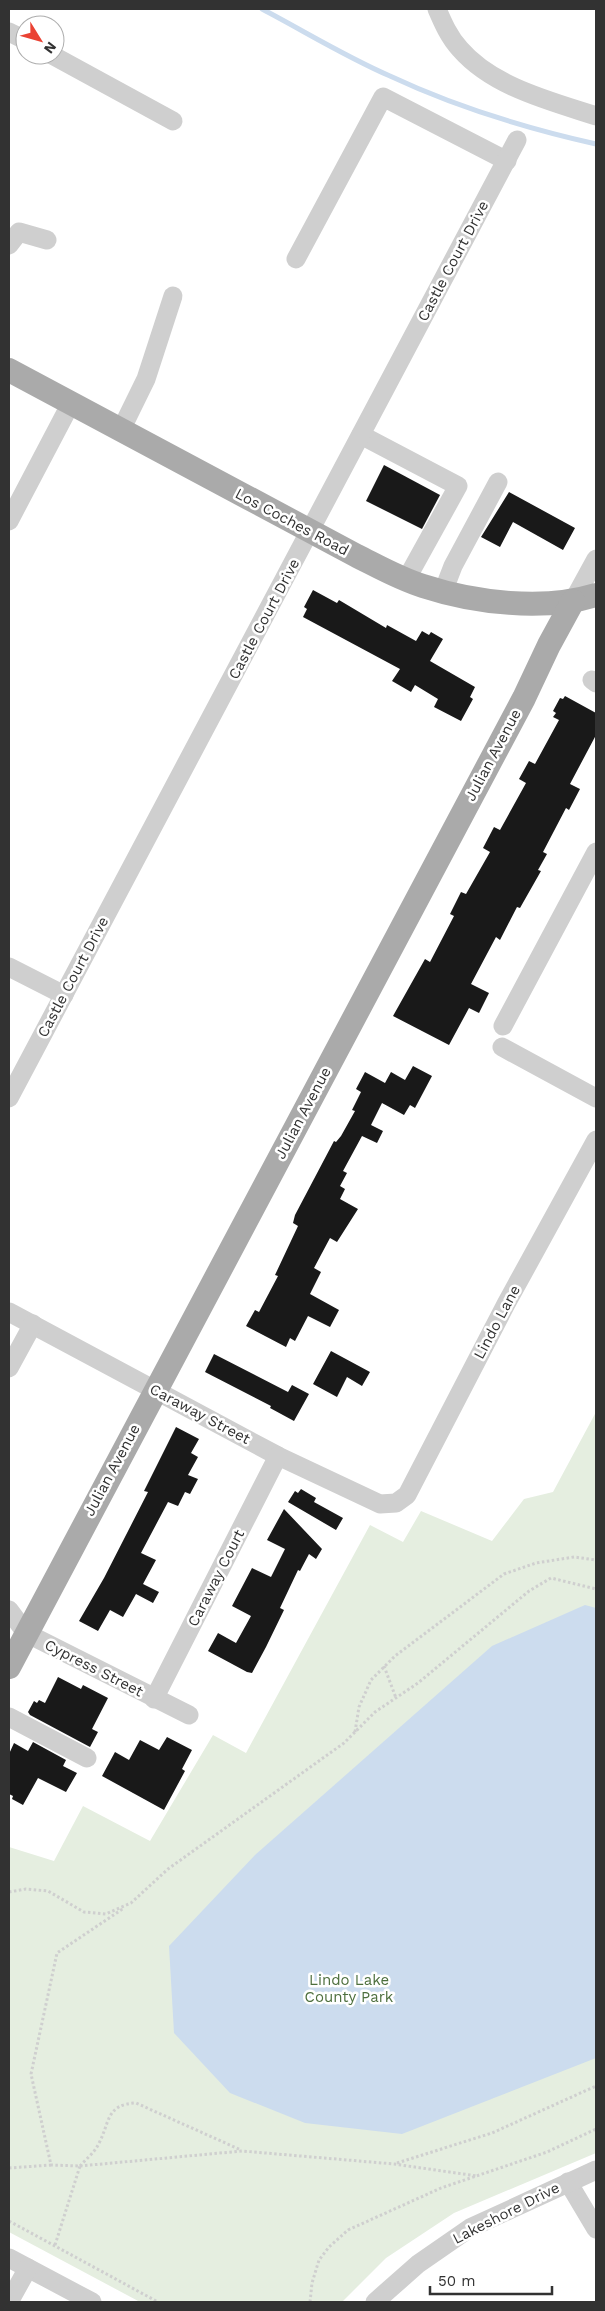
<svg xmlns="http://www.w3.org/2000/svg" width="605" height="2311" font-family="'Work Sans',sans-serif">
<rect width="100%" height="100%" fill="#fff"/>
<polygon fill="#e5eee0" points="596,1412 596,2153 454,2213 386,2258 342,2302 140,2302 9,2232 9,1847 54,1861 83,1806 150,1841 213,1735 246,1753 370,1525 403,1542 421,1511 492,1541 524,1499 553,1492"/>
<polygon fill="#ccdcee" points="585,1605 596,1608 596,2058 402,2134 305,2123 230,2093 174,2033 169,1946 255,1855 492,1646"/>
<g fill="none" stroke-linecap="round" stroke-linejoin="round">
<path stroke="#ccdcee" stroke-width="5" d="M 262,9 C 304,31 346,57 390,76 C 456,107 525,128 596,144"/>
</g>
<g fill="#191919">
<polygon points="384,465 440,495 422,529 366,501"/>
<polygon points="509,492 575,528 563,550 513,522 500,547 481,537"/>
<polygon points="313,590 337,603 339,600 386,628 387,625 416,641 422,631 429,635 431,632 443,639 430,661 475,687 470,697 473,699 461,721 434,707 438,699 415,685 411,692 392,681 400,669 303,617 307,609 304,607"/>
<polygon points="565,696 596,713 596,735 570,784 580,789 569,810 566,808 543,852 547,854 538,870 541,871 520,908 517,907 500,940 496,937 471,984 489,993 479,1013 469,1008 449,1045 393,1016 425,959 430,962 454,916 450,914 461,892 466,894 490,852 483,848 494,827 500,830 526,783 519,779 529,761 535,764 559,720 553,717 556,713 553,711 560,698 563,699"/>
<polygon points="413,1066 432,1076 415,1108 410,1105 404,1115 382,1103 371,1125 383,1131 377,1143 362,1136 343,1171 347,1173 340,1186 345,1189 340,1199 358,1209 337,1242 330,1238 314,1268 321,1272 310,1294 339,1310 330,1327 308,1316 295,1341 290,1338 286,1347 246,1326 255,1310 259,1312 278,1276 275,1275 298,1226 293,1223 295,1215 334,1141 336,1142 341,1136 355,1111 352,1110 361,1092 356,1089 365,1072 385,1083 391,1072 405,1080"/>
<polygon points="331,1351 370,1372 362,1386 347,1377 337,1397 313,1384"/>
<polygon points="214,1354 288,1392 292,1385 309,1394 294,1421 270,1408 271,1406 205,1372"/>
<polygon points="176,1427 199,1439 191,1453 198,1457 188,1475 198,1479 190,1494 185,1492 178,1506 168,1502 141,1553 156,1560 143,1584 159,1592 153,1603 136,1594 123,1617 110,1610 98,1631 79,1621 104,1578 148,1492 144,1491"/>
<polygon points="301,1489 316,1498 314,1502 343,1518 336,1530 288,1502 295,1491 298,1493"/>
<polygon points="284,1509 322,1549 316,1559 309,1554 300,1571 298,1570 280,1608 284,1610 266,1647 252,1673 247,1672 208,1651 218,1633 236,1643 251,1616 232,1606 252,1568 271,1577 285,1549 267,1540"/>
<polygon points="58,1677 81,1689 83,1685 108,1698 92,1729 98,1732 90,1747 30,1715 28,1712 34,1701 37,1703 39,1700 45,1703"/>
<polygon points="167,1737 192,1750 182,1769 185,1771 164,1810 102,1776 115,1752 129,1760 140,1740 159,1750"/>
<polygon points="33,1742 66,1760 63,1766 77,1773 66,1792 38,1778 23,1805 12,1799 13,1796 9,1794 9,1754 14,1743 28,1751"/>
</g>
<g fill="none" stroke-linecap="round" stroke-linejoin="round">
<g stroke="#cfcfcf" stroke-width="3" stroke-dasharray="2.5 2.5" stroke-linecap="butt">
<polyline points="384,1666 396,1698"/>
<polyline points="355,1732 359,1707 371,1680 395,1656 504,1574 536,1563 574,1557 596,1560"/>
<polyline points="9,1892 26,1889 48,1891 84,1912 106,1914 131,1903 168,1869 344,1743 375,1712 418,1683 529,1591 551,1578 596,1589"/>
<polyline points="397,2163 492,2133 596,2086"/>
<polyline points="80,2166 242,2151 394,2164 477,2176"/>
<path d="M 80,2166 C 86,2159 94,2153 98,2145 C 110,2124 105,2104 136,2103 L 241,2150"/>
<polyline points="9,2168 51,2165"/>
<polyline points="9,2221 158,2302"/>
<polyline points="55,2245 80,2166 51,2165 31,2074 57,1953 124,1908"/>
<polyline points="310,2302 312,2283 319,2260 329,2247 348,2230 441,2188 547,2152 596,2129"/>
</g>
<g stroke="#cfcfcf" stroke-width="19">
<path d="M 437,9 C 443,23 449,37 460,49 C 493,87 550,101 596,116"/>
<polyline points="9,32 25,40"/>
<polyline points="52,55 173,121"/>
<polyline points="9,245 19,232 47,240"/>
<polyline points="296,259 383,97 507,161"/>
<polyline points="121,430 146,379 173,296"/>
<polyline points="361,435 458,486 406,580"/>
<polyline points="9,521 71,403"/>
<polyline points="443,592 453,566 498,482"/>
<polyline points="573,601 596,559"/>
<polyline points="592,680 596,683"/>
<polyline points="9,967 64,995"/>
<polyline points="503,1026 596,852"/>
<polyline points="502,1047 596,1098"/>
<polyline points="9,1098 517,140"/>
<polyline points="9,1312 278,1456 380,1504 396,1503 407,1495 506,1304 596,1140"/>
<polyline points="9,1368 33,1324"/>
<polyline points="9,1610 26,1633 189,1715"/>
<polyline points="154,1699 278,1456"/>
<polyline points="9,1717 87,1758"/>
<polyline points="568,2182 596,2229"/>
<polyline points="9,2258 92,2302"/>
<polyline points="9,2302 28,2268"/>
<polyline points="375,2302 418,2264 470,2228 596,2170"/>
</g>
<g stroke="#aaa" stroke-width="24">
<path d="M 9,370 L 357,556 C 379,567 400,579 423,586 C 475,603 544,611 596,595"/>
<polyline points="9,1667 524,698 549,645 573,601"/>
</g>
</g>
<g text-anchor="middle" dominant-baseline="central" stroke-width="5" stroke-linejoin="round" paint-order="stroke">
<g font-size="15" fill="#323232" stroke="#fff">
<text transform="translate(453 261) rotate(-62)">Castle Court Drive</text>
<text transform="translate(292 522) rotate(28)">Los Coches Road</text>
<text transform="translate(264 619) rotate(-62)">Castle Court Drive</text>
<text transform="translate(493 755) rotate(-62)">Julian Avenue</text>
<text transform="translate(73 977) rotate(-62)">Castle Court Drive</text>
<text transform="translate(303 1113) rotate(-62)">Julian Avenue</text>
<text transform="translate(497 1322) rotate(-62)">Lindo Lane</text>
<text transform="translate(200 1414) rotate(28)">Caraway Street</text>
<text transform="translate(112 1470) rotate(-62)">Julian Avenue</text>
<text transform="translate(216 1578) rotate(-63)">Caraway Court</text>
<text transform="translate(94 1668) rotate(27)">Cypress Street</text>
<text transform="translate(506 2213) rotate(-27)">Lakeshore Drive</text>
</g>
<g font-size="15" fill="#4d6f3d" stroke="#fff">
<text x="349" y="1980">Lindo Lake<tspan x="349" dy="17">County Park</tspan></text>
</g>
</g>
<rect width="605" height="2311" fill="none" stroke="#323232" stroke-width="20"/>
<g transform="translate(40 40) rotate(127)"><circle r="24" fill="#ffffff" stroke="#adadad"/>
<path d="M0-4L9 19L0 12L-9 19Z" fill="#ea4233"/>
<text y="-8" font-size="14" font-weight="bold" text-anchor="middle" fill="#323232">N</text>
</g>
<path d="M430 2286v8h122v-8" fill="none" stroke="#323232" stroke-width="2.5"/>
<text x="438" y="2286" font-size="15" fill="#323232" stroke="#ffffff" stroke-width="4" paint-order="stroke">50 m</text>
</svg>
